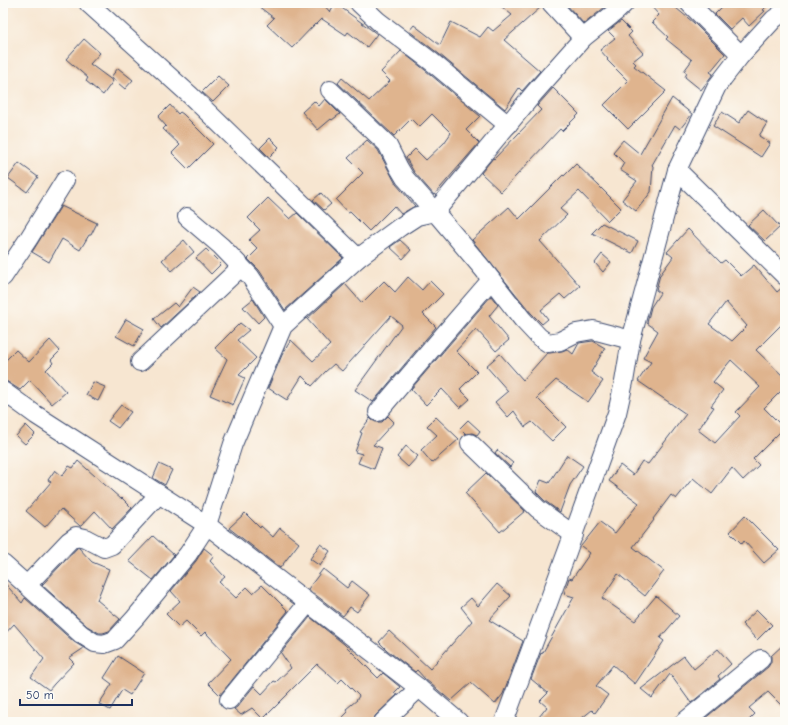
<svg xmlns="http://www.w3.org/2000/svg" width="788" height="725" font-family="'Comic Neue',sans-serif">
<rect width="100%" height="100%" fill="#fdfcf7"/>
<filter id="ink" filterUnits="userSpaceOnUse"><feTurbulence type="fractalNoise" baseFrequency=".025" numOctaves="2"/><feDisplacementMap in="SourceGraphic" scale="8" xChannelSelector="R" yChannelSelector="G"/><feConvolveMatrix kernelMatrix="1 2 1 2 8 2 1 2 1" color-interpolation-filters="sRGB"/></filter>
<filter id="wash" filterUnits="userSpaceOnUse"><feTurbulence type="fractalNoise" baseFrequency=".012" numOctaves="4" result="noise"/><feDisplacementMap in="SourceGraphic" scale="16" xChannelSelector="R" yChannelSelector="G"/><feGaussianBlur stdDeviation="0.9" result="paint"/><feColorMatrix in="noise" values="0 0 0 0 0 0 0 0 0 0 0 0 0 0 0 0 0 1.4 0 .05"/><feComposite in="paint" operator="in"/></filter>
<g filter="url(#wash)">
<rect width="100%" height="100%" fill="#f7e6d1"/>
<g id="blocks">
<g fill="#dfb48e" fill-rule="evenodd">
<polygon points="254,3 322,3 330,12 335,3 377,34 367,47 348,32 346,35 322,19 316,25 315,24 292,48 267,25 274,18"/>
<polygon points="497,3 541,3 541,7 504,40 540,71 522,91 519,88 505,109 439,54 409,31 414,25 440,45 451,22 480,37 488,27 493,31 512,15"/>
<polygon points="565,3 610,3 584,24"/>
<polygon points="648,3 679,3 679,5 676,8 694,23 725,54 710,72 713,74 701,90 685,77 687,73 684,71 692,60 666,39 668,37 652,22 659,15"/>
<polygon points="726,3 770,3 763,10 765,11 749,26 742,18 730,29 715,14"/>
<polygon points="621,21 632,32 628,36 643,53 633,61 636,64 634,66 666,91 628,129 604,105 628,81 607,60 608,59 600,50 615,38 608,31"/>
<polygon points="84,39 100,53 90,64 113,81 103,95 86,81 88,78 66,59"/>
<polygon points="401,51 425,70 480,116 466,130 479,143 434,195 414,172 406,158 415,149 426,160 444,143 451,133 432,114 419,127 411,119 394,136 338,83 342,78 369,101 390,81 381,72"/>
<polygon points="118,68 133,80 125,89 111,77"/>
<polygon points="218,76 229,86 213,102 202,92"/>
<polygon points="553,88 579,114 562,131 560,129 501,192 481,173 493,158 494,159 541,110 537,106"/>
<polygon points="672,98 692,114 680,129 675,125 652,165 653,166 651,192 636,211 622,200 637,181 620,170 624,163 613,152 623,140 640,154"/>
<polygon points="325,99 340,114 332,120 331,119 318,130 302,112 314,101 319,106"/>
<polygon points="170,105 178,114 180,112 183,114 213,144 188,169 172,153 180,145 163,129 166,126 158,117"/>
<polygon points="748,110 767,123 759,136 770,143 761,157 713,126 722,112 739,123"/>
<polygon points="270,138 279,147 269,157 260,148"/>
<polygon points="367,140 378,150 396,184 415,206 401,214 394,206 369,231 350,212 348,213 336,200 363,173 348,158"/>
<polygon points="19,163 38,177 27,192 8,178"/>
<polygon points="576,164 599,186 621,208 608,221 579,191 560,209 567,215 540,241 580,286 565,299 560,294 541,310 548,319 542,324 531,313 472,240 509,207 519,219 563,175 564,176"/>
<polygon points="321,193 331,204 324,210 313,200"/>
<polygon points="268,198 290,219 297,213 343,258 285,310 259,270 248,259 258,249 249,240 260,230 248,218"/>
<polygon points="61,206 97,223 91,235 89,235 80,250 62,239 49,262 32,252"/>
<polygon points="764,210 780,227 765,241 748,225"/>
<polygon points="602,223 638,241 632,253 592,233"/>
<path d="M 688,229 L 721,263 L 725,260 L 741,276 L 754,265 L 777,292 L 784,286 L 785,286 L 785,321 L 756,350 L 785,378 L 785,387 L 764,408 L 784,428 L 753,459 L 759,465 L 743,480 L 732,468 L 712,494 L 693,478 L 676,499 L 671,495 L 653,519 L 654,520 L 633,547 L 664,571 L 645,596 L 618,574 L 602,598 L 635,621 L 656,596 L 679,616 L 660,638 L 664,641 L 635,684 L 613,665 L 596,686 L 608,695 L 595,713 L 592,710 L 577,722 L 535,722 L 547,707 L 540,701 L 548,693 L 531,679 L 541,653 L 542,654 L 574,597 L 564,594 L 569,578 L 572,579 L 590,553 L 581,546 L 600,522 L 615,533 L 639,503 L 609,481 L 620,465 L 633,475 L 642,461 L 648,464 L 686,414 L 638,381 L 651,362 L 643,358 L 658,331 L 647,323 L 651,307 L 660,293 L 656,290 L 660,275 L 673,257 L 667,252 ZM 726,302 L 747,326 L 732,341 L 709,324 ZM 731,360 L 760,387 L 736,412 L 740,416 L 715,443 L 698,430 L 714,407 L 711,406 L 723,390 L 713,382 Z"/>
<polygon points="184,240 194,252 172,271 162,260"/>
<polygon points="400,240 411,250 403,259 390,247"/>
<polygon points="206,249 221,264 211,274 196,258"/>
<polygon points="602,254 611,262 603,272 595,263"/>
<polygon points="408,277 422,290 430,281 443,294 423,314 436,327 373,402 355,390 402,325 391,316 342,371 334,364 325,372 312,386 302,376 287,400 268,388 282,355 291,340 313,361 330,345 307,319 345,284 362,303 384,281 395,292"/>
<polygon points="193,287 200,292 161,328 154,319 174,303 178,307"/>
<polygon points="491,296 498,305 489,316 509,340 496,351 476,329 456,351 477,372 460,389 470,399 460,408 442,389 426,405 411,389"/>
<polygon points="253,299 264,317 258,323 243,307"/>
<polygon points="126,319 144,329 134,346 116,336"/>
<polygon points="240,323 249,330 237,340 256,358 239,375 245,378 233,405 210,395 227,359 215,348"/>
<polygon points="50,340 60,351 51,360 53,363 46,370 66,392 52,404 30,380 20,390 3,379 3,363 16,350 29,362"/>
<polygon points="593,341 605,348 591,372 603,381 588,402 556,380 537,398 566,427 552,441 532,422 525,427 514,411 508,417 495,402 508,391 486,366 500,354 523,380 547,353 550,353 562,351 567,349 573,354 579,343"/>
<polygon points="93,382 105,387 98,401 86,395"/>
<polygon points="121,405 131,412 118,428 108,421"/>
<polygon points="388,416 394,422 373,445 382,448 374,469 358,463 362,454 355,452 362,433 360,432 370,418 372,420 376,422 382,422"/>
<polygon points="436,417 459,439 432,463 421,450 437,435 427,426"/>
<polygon points="468,420 480,431 477,435 472,433 466,434 460,428"/>
<polygon points="26,425 35,434 25,444 16,436"/>
<polygon points="406,446 418,456 408,467 397,457"/>
<polygon points="497,450 513,463 510,467 495,453"/>
<polygon points="567,455 583,466 570,485 560,512 545,501 536,492 541,480 549,483"/>
<polygon points="78,461 121,499 122,498 132,508 112,529 95,511 81,526 80,526 61,509 45,527 26,511 51,482 48,480 55,470 62,476 69,466 73,468"/>
<polygon points="159,464 172,470 165,485 153,478"/>
<polygon points="486,473 525,511 500,532 465,493"/>
<polygon points="245,513 260,528 261,526 273,537 280,528 299,543 280,568 229,528"/>
<polygon points="745,516 779,550 764,563 744,541 742,544 730,532"/>
<polygon points="153,536 174,555 153,580 129,561"/>
<polygon points="320,544 330,551 320,566 310,559"/>
<polygon points="78,547 92,562 109,569 97,600 120,619 109,631 103,633 99,633 87,626 42,585"/>
<polygon points="204,548 214,556 210,561 225,577 219,582 236,598 247,587 253,593 262,585 288,611 220,695 208,683 231,659 205,632 201,636 186,621 179,627 166,614 180,601 171,591 196,561"/>
<polygon points="323,569 347,588 352,581 370,595 357,612 350,607 343,616 308,589"/>
<polygon points="3,581 22,603 25,598 74,642 84,648 69,658 74,663 54,684 49,690 31,677 44,659 14,624 3,636"/>
<polygon points="497,584 511,596 489,620 523,641 503,694 495,704 471,683 451,701 425,679 417,670 415,672 387,650 379,642 389,631 430,669 472,621 461,607 471,598 478,606"/>
<polygon points="757,610 772,625 757,640 742,624"/>
<polygon points="310,617 344,644 378,678 383,673 400,687 394,693 397,695 376,715 373,719 373,722 338,722 348,712 346,709 357,700 357,699 359,696 342,679 338,683 317,664 287,694 288,694 263,719 252,708 241,715 234,709 237,707 254,686 262,694 274,681 276,682 291,668 281,653"/>
<polygon points="785,643 785,709 768,692 749,708 755,714 747,722 706,722 704,719 768,667 771,662 771,656"/>
<polygon points="718,649 731,664 718,676 720,679 691,703 670,674 652,698 641,689 684,656 694,669"/>
<polygon points="118,656 144,673 130,695 122,690 110,710 99,704 112,684 104,678"/>
</g>
</g>
</g>
<g filter="url(#ink)">
<use href="#blocks" fill-opacity="0" stroke="#3c4a6f" stroke-width="1"/>
<g fill="none" stroke-linecap="round" stroke-linejoin="round">
<g stroke="#3c4a6f" stroke-width="20">
<g id="minor">
<polyline points="88,3 191,96 358,258"/>
<polyline points="359,3 378,21 432,62 508,125"/>
<polyline points="551,3 583,38"/>
<polyline points="689,3 741,55"/>
<polyline points="330,90 387,144 399,168 405,178 435,212 483,269 523,320 539,337 548,343 560,341 576,333 593,330 631,340"/>
<polyline points="677,170 785,276"/>
<polyline points="187,217 221,246 250,276 283,326"/>
<polyline points="3,277 29,238 65,180"/>
<polyline points="140,362 241,267"/>
<polyline points="3,391 36,415 207,525 419,688 459,722"/>
<polyline points="378,412 446,332 491,280"/>
<polyline points="470,443 538,509 574,535"/>
<polyline points="3,564 81,634 95,643 104,644 115,640 135,618 188,554 207,525 233,444 283,326 358,258 400,227 417,216 435,212 535,92 583,38 618,10 625,3"/>
<polyline points="27,585 69,541 76,536 85,538 104,548 112,545 159,494"/>
<polyline points="229,700 308,603"/>
<polyline points="383,722 419,688"/>
<polyline points="504,722 567,552 617,413 624,382 631,340 677,170 717,86 741,55 774,19 785,11"/>
<polyline points="684,722 761,659"/>
</g>
</g>
<use href="#minor" stroke="#fff" stroke-width="18"/>
</g>
</g>
<rect width="788" height="725" fill="none" stroke="#fdfcf7" stroke-width="16"/>
<path d="M20 699v6h112v-6" fill="none" stroke="#1b2f5e" stroke-width="2"/>
<text x="26" y="699" font-size="12" fill="#1b2f5e" stroke="#fdfcf7" stroke-width="3" paint-order="stroke">50 m</text>
</svg>
